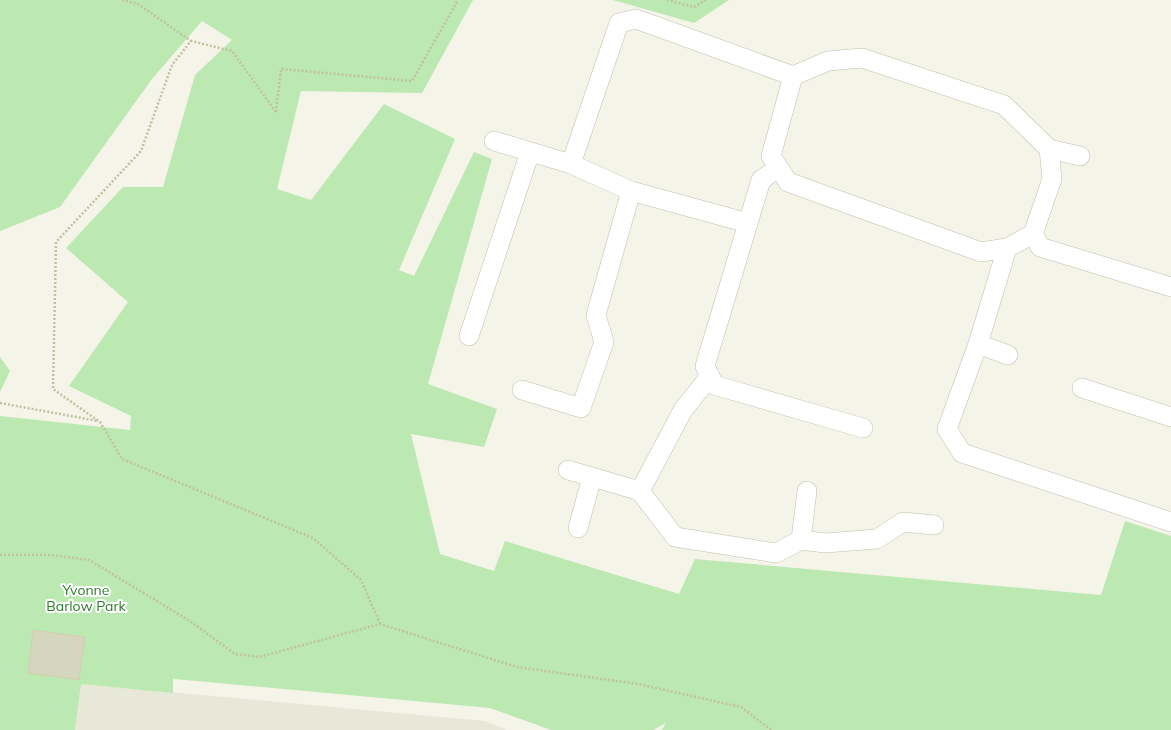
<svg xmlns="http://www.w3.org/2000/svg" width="1171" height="730" font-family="Mulish,sans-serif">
<rect width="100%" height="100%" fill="#f4f4e9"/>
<polygon fill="#e7e8d7" points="81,684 485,721 507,730 75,730"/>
<g fill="#bce8b2">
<polygon points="0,0 473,0 422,93 301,91 277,189 311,200 384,104 455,139 399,270 414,276 474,152 492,159 428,384 497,409 484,447 411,434 440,554 494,571 505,541 679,594 695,559 1101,595 1125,521 1171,536 1171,730 662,730 666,723 653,730 551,730 490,708 175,679 173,678 173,693 81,684 75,730 0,730 0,416 130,430 131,416 69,386 128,302 66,248 123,187 163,187 195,75 232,40 202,21 152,79 60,207 0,231"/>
<polygon points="613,0 729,0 694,23"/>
<polygon points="0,357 10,371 0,392"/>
</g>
<polygon fill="#d6d5be" stroke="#d1d0b1" points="33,630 85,637 79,680 28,673"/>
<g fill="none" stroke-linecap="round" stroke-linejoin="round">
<g stroke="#bfc0ab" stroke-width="20">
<g id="minor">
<polyline points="494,141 571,164 631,191 748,223"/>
<polyline points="1080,156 1049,149 1004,105 862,58 828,61 793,76 771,156 788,182 981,252 1007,248 978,344 947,429 962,453 1171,522"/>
<polyline points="571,164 619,23 636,19 793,76"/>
<polyline points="778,168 761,180 705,366 714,385 863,428"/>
<polyline points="1033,234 1040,247 1171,287"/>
<polyline points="1007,248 1033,234 1052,179 1049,149"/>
<polyline points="469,336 530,152"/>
<polyline points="978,344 1008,355"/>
<polyline points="1082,388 1171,417"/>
<polyline points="522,390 581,408 604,342 596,315 631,191"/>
<polyline points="568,470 640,491 683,410 710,376"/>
<polyline points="640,491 675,537 776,553 801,540 807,491"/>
<polyline points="578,528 592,477"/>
<polyline points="801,540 825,543 877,539 903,522 934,525"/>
</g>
</g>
<g stroke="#c1c29d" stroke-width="2.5" stroke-dasharray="2 2" stroke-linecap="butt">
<polyline points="122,0 138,4 191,41"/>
<polyline points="667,0 694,7 706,0"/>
<polyline points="276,112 232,51 191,41 172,65 141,151 56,242 53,389 100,422 122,459 313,538 361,580 380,624"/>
<polyline points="276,112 281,69 412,81 458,0"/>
<polyline points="0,403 98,421"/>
<polyline points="0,555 51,555 89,560 190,621 235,654 259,657 380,624 517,667 638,684 741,707 771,730"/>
</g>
<use href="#minor" stroke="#fff" stroke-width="19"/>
</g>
<g text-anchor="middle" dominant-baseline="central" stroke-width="4" stroke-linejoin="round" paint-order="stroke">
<g font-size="14" fill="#2b7a2a" stroke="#fff">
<text x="86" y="590">Yvonne<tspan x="86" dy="16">Barlow Park</tspan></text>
</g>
</g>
</svg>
